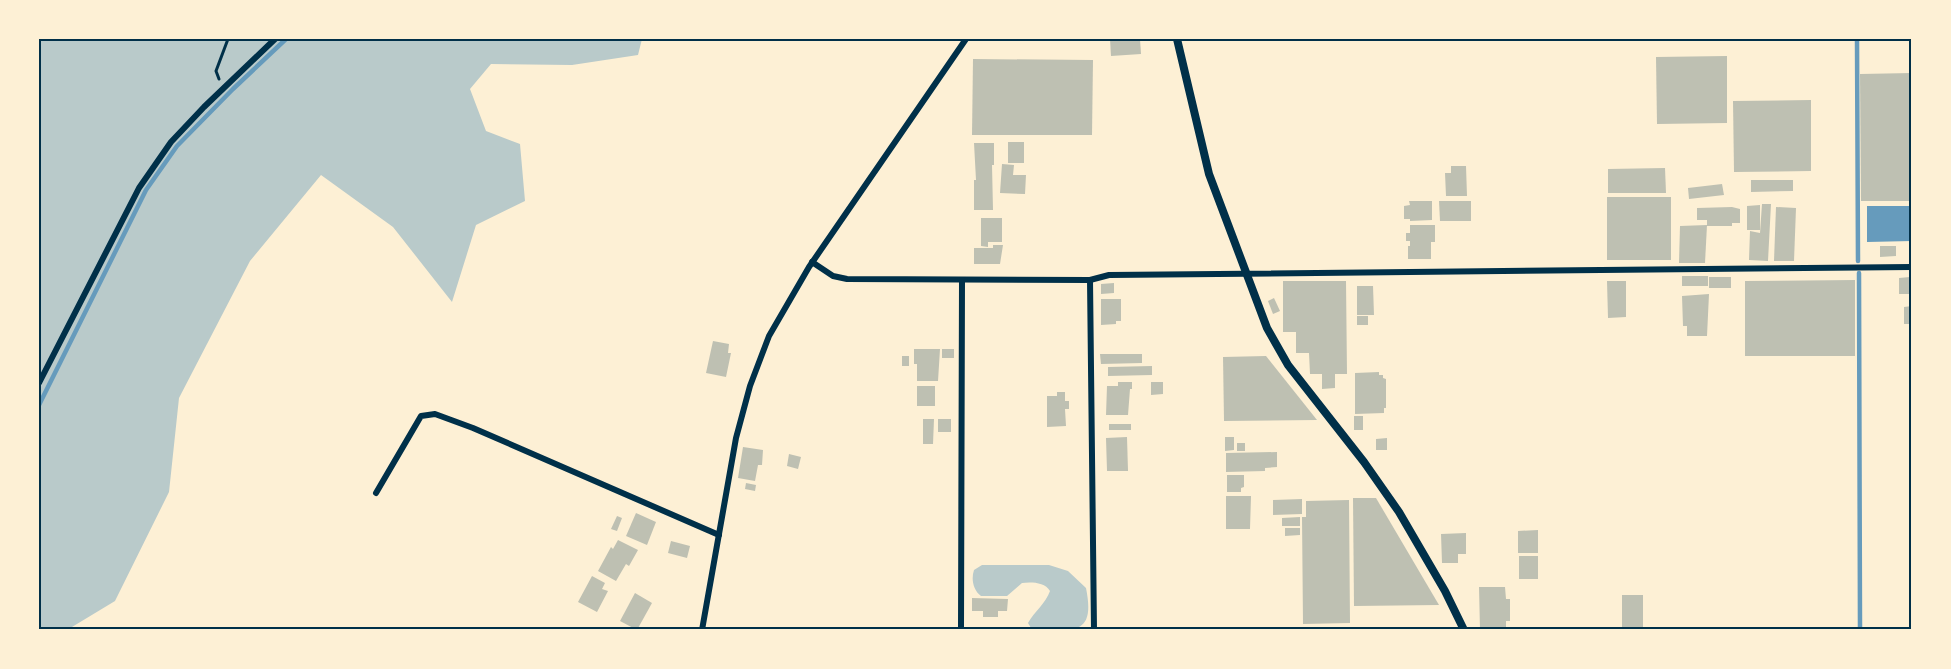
<svg xmlns="http://www.w3.org/2000/svg" width="1951" height="669" font-family="'PT Sans Narrow',sans-serif">
<rect width="100%" height="100%" fill="#fdf0d5"/>
<g fill="#b9caca">
<polygon points="39,39 642,39 638,55 572,65 491,64 470,89 486,131 520,144 525,201 476,225 452,302 393,227 321,175 250,261 179,398 169,492 115,601 67,630 39,630"/>
<path d="M 982,565 L 1049,565 L 1068,571 L 1086,588 C 1096,637 1072,630 1035,630 L 1031,628 L 1028,623 C 1034,612 1046,603 1050,591 C 1045,582 1031,582 1022,583 L 1007,596 L 981,596 C 973,590 971,579 974,570 Z"/>
</g>
<polygon fill="#669bbc" points="1867,206 1912,206 1912,241 1867,242"/>
<g fill="none" stroke-linecap="round" stroke-linejoin="round">
<g stroke="#669bbc" stroke-width="4.5">
<polyline points="1857,39 1858,261"/>
<polyline points="1859,273 1860,630"/>
<polyline points="39,405 146,190 177,146 233,89 286,39"/>
</g>
</g>
<g fill="#bec0b2">
<polygon points="1110,39 1140,39 1141,54 1111,56"/>
<polygon points="1727,56 1727,123 1657,124 1656,57"/>
<polygon points="973,59 1093,60 1092,135 972,135"/>
<polygon points="1912,73 1912,201 1861,201 1860,74"/>
<polygon points="1811,100 1811,171 1734,172 1733,101"/>
<rect x="1008" y="142" width="16" height="21"/>
<polygon points="974,143 994,143 994,165 992,165 993,210 974,210 974,180 976,180"/>
<polygon points="1002,164 1014,165 1013,175 1026,175 1025,194 1000,193"/>
<polygon points="1451,166 1466,166 1467,196 1446,196 1445,173 1451,173"/>
<polygon points="1665,168 1666,193 1608,193 1608,169"/>
<polygon points="1751,180 1793,180 1793,191 1751,192"/>
<polygon points="1722,184 1724,195 1689,199 1688,188"/>
<rect x="1607" y="197" width="64" height="63"/>
<polygon points="1409,201 1432,201 1432,220 1410,221 1410,219 1404,219 1404,206 1410,205"/>
<polygon points="1439,201 1471,201 1471,221 1440,221"/>
<polygon points="1762,204 1771,204 1768,261 1749,260 1750,231 1760,233"/>
<polygon points="1760,205 1760,230 1747,230 1747,206"/>
<polygon points="1732,207 1740,209 1740,223 1732,223 1732,226 1707,226 1707,220 1697,220 1697,208"/>
<polygon points="1776,207 1796,208 1794,261 1774,261"/>
<polygon points="981,218 1002,218 1002,242 988,242 988,247 981,246"/>
<polygon points="1410,225 1435,225 1435,242 1431,242 1431,259 1408,259 1408,246 1410,246 1410,241 1406,241 1406,233 1410,233"/>
<polygon points="1707,225 1705,263 1679,263 1680,226"/>
<polygon points="993,245 1003,245 1000,264 974,264 974,248 993,248"/>
<polygon points="1880,246 1896,246 1896,256 1880,257"/>
<rect x="1682" y="276" width="26" height="10"/>
<rect x="1709" y="277" width="22" height="11"/>
<polygon points="1910,277 1910,294 1899,294 1899,278"/>
<polygon points="1855,280 1855,356 1745,356 1745,281"/>
<polygon points="1283,281 1346,281 1347,374 1335,374 1335,388 1322,389 1322,374 1310,374 1309,353 1296,353 1296,332 1283,332"/>
<polygon points="1607,281 1626,281 1626,317 1608,318"/>
<polygon points="1114,283 1114,293 1101,294 1101,284"/>
<polygon points="1357,286 1373,286 1374,315 1357,315"/>
<polygon points="1709,294 1707,336 1687,336 1687,326 1683,326 1682,296"/>
<polygon points="1274,298 1280,311 1273,314 1268,301"/>
<polygon points="1101,299 1121,299 1121,321 1116,321 1116,324 1101,325"/>
<polygon points="1912,306 1912,324 1904,324 1904,307"/>
<rect x="1357" y="316" width="11" height="9"/>
<polygon points="713,341 729,344 728,353 731,353 726,377 706,373"/>
<polygon points="914,349 940,349 938,381 917,381 917,364 914,364"/>
<rect x="942" y="349" width="12" height="9"/>
<polygon points="1100,354 1142,354 1142,363 1101,364"/>
<rect x="902" y="356" width="7" height="10"/>
<polygon points="1266,356 1317,420 1224,421 1223,357"/>
<polygon points="1152,366 1152,375 1108,376 1108,367"/>
<polygon points="1379,372 1379,375 1383,375 1383,378 1386,379 1386,408 1384,408 1384,413 1355,414 1355,373"/>
<polygon points="1118,382 1132,382 1132,389 1130,389 1128,415 1106,415 1107,386 1118,386"/>
<polygon points="1151,382 1163,382 1163,394 1151,395"/>
<rect x="917" y="386" width="18" height="20"/>
<polygon points="1057,392 1065,392 1065,401 1069,401 1069,409 1065,409 1066,426 1047,427 1047,396 1057,396"/>
<rect x="1354" y="416" width="9" height="14"/>
<polygon points="923,419 934,419 933,444 923,444"/>
<rect x="938" y="419" width="13" height="13"/>
<rect x="1109" y="424" width="22" height="6"/>
<polygon points="1127,437 1128,471 1107,471 1106,438"/>
<polygon points="1225,437 1234,437 1234,450 1225,451"/>
<polygon points="1387,438 1387,450 1376,450 1376,439"/>
<rect x="1237" y="443" width="8" height="8"/>
<polygon points="743,447 763,450 762,465 758,465 755,481 738,478"/>
<polygon points="1277,452 1277,467 1265,468 1265,471 1226,472 1226,453"/>
<polygon points="789,454 801,457 798,469 787,466"/>
<polygon points="1227,475 1244,475 1244,487 1241,488 1241,492 1227,492"/>
<polygon points="746,483 756,485 755,491 745,489"/>
<polygon points="1226,496 1251,496 1250,529 1226,529"/>
<polygon points="1353,498 1376,498 1439,605 1354,606"/>
<polygon points="1302,499 1302,514 1273,515 1273,500"/>
<polygon points="1349,500 1350,623 1303,624 1302,517 1306,517 1306,501"/>
<polygon points="636,513 656,522 647,545 626,536"/>
<polygon points="617,516 622,518 617,531 611,529"/>
<polygon points="1300,517 1300,526 1282,526 1282,518"/>
<polygon points="1285,528 1300,528 1300,535 1285,536"/>
<polygon points="1538,530 1538,553 1518,553 1518,531"/>
<polygon points="1466,533 1466,554 1458,554 1458,563 1442,563 1441,534"/>
<polygon points="618,540 638,550 629,566 626,564 616,581 598,571 611,547 613,549"/>
<polygon points="671,541 690,546 687,558 668,553"/>
<rect x="1519" y="556" width="19" height="23"/>
<polygon points="592,576 605,583 602,589 608,591 597,612 578,602"/>
<polygon points="1479,587 1505,587 1506,599 1510,599 1510,621 1506,621 1506,630 1480,630"/>
<polygon points="635,593 652,603 637,630 620,621"/>
<rect x="1622" y="595" width="21" height="35"/>
<polygon points="972,598 1008,599 1007,611 998,611 998,617 983,617 983,611 972,611"/>
<rect x="1311" y="628" width="35" height="2"/>
</g>
<g fill="none" stroke-linecap="round" stroke-linejoin="round">
<polyline stroke="#003049" stroke-width="3" points="219,79 216,71 228,39"/>
<g stroke="#003049" stroke-width="6">
<polyline points="812,262 833,276 847,279 1090,280 1109,275 1912,267"/>
<polyline points="1090,280 1094,630"/>
<polyline points="39,383 139,188 171,142 204,107 275,39"/>
<polyline points="376,493 421,416 435,414 473,428 719,535"/>
<polyline points="702,630 736,438 750,386 769,336 809,267 966,39"/>
<polyline points="961,630 962,280"/>
</g>
<polyline stroke="#003049" stroke-width="8" points="1177,39 1209,174 1267,328 1288,365 1364,462 1399,512 1445,591 1464,630"/>
</g>
<rect width="1951" height="669" fill="none" stroke="#fdf0d5" stroke-width="81"/>
<rect x="40" y="40" width="1870" height="588" fill="none" stroke="#003049" stroke-width="2"/>
</svg>
